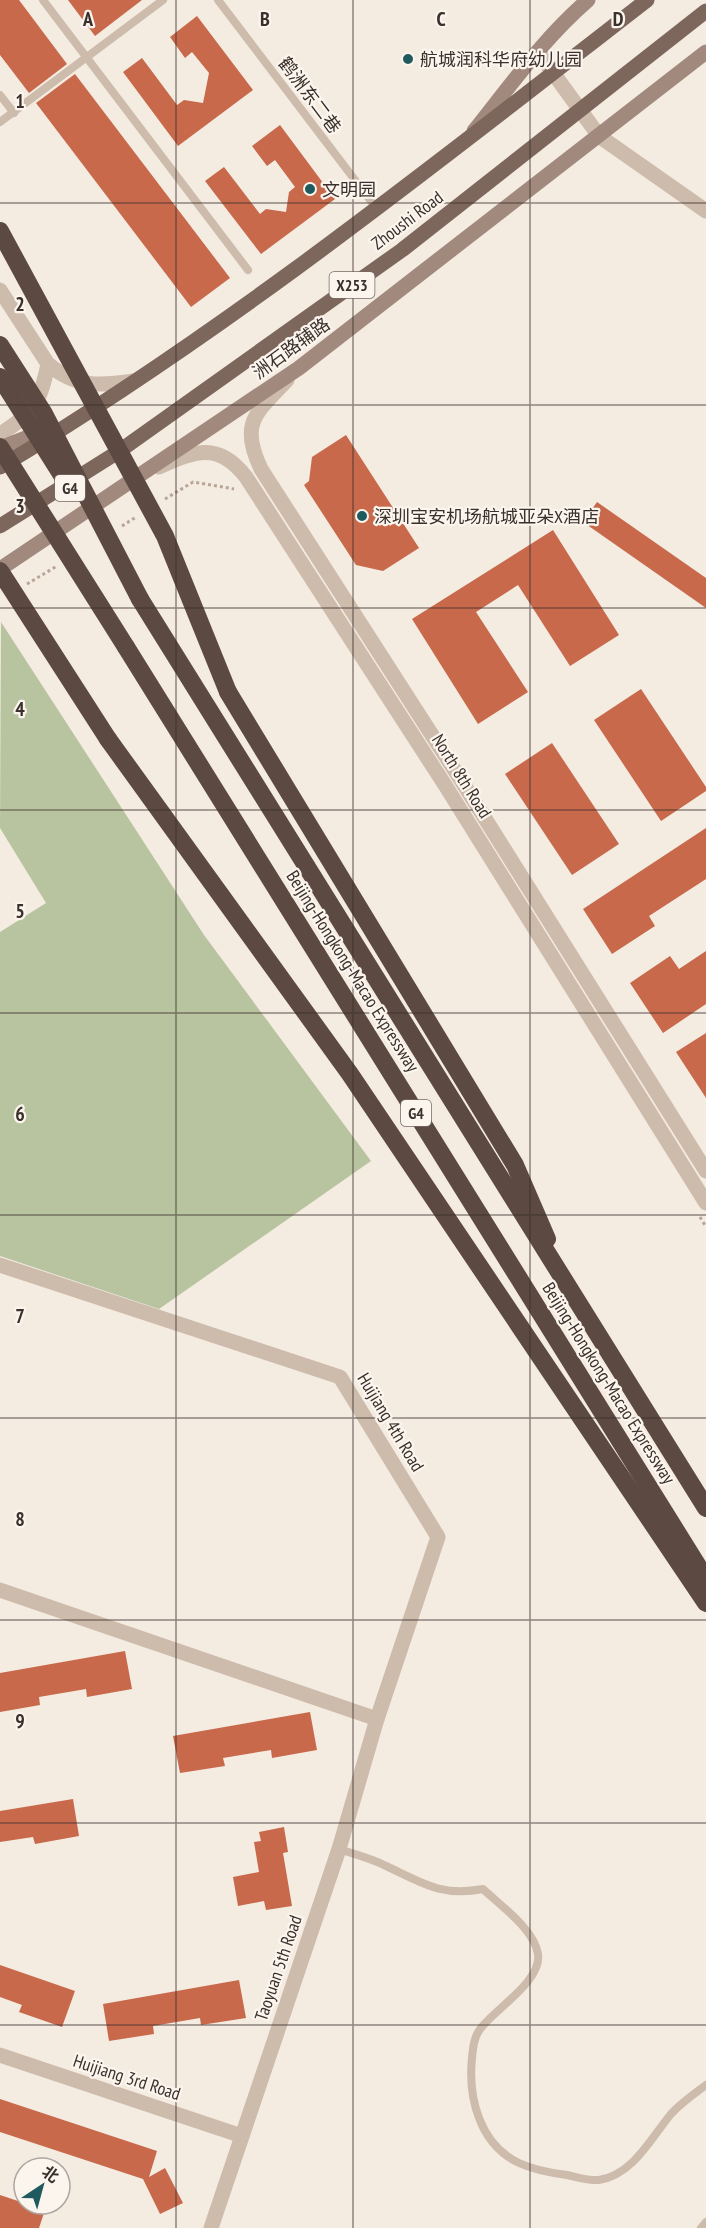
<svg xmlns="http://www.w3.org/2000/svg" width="706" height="2228" font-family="'PT Sans Narrow','Noto Sans SC',sans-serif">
<rect width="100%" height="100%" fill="#f4ebe1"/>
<polygon fill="#b8c4a0" points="1,622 204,935 371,1161 159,1309 0,1256 0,932 46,903 0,828"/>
<g fill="#c8694b">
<polygon points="0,0 19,0 67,64 29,93 0,55"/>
<polygon points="68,0 142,0 95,36"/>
<polygon points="197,16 253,90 178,146 123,72 142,58 177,105 184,100 203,103 209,73 192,52 185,58 170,37"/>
<polygon points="75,74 230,278 191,307 36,103"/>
<polygon points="280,125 335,199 261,254 205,181 224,167 260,214 266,209 286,212 289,192 295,187 275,160 267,166 252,146"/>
<polygon points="346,435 419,548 383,571 356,565 304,485 309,481 312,457"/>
<polygon points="597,502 706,578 706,608 583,522"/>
<polygon points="553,530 619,635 570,666 518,585 476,612 528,692 478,724 412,619"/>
<polygon points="641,689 706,787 706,791 661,821 594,720"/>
<polygon points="552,743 619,844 572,875 505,774"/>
<polygon points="706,828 706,879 649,916 655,926 612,954 583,909"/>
<polygon points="706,951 706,1004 663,1033 630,983 670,956 679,969"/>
<polygon points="706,1033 706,1098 676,1052"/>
<polygon points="125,1651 132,1689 87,1697 86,1689 39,1697 40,1705 0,1712 0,1673"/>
<polygon points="310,1712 317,1750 272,1758 271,1750 223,1758 225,1766 180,1773 173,1736"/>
<polygon points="73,1799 79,1836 35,1844 33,1837 0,1842 0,1811"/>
<polygon points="284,1827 288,1852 283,1853 292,1906 266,1910 264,1901 238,1906 233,1877 259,1872 254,1842 261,1841 259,1832"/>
<polygon points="0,1965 75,1991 62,2027 19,2012 22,2005 0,1997"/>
<polygon points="239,1980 246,2018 201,2025 200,2018 153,2026 154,2034 109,2041 103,2004"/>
<polygon points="0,2099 157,2151 149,2177 165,2168 183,2203 160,2214 143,2179 0,2132"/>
<polygon points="0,2195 45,2210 39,2228 0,2228"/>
</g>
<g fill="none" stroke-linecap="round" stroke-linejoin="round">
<g stroke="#b9a596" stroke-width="3" stroke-dasharray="3 3" stroke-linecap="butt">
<polyline points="165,499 193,482 234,489"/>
<polyline points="122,526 136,517"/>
<polyline points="27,584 57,566"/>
<polyline points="700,1217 706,1227"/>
</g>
<g stroke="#cdbbac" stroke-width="8">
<polyline points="43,0 248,270"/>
<polyline points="218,0 377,209"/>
<polyline points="0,95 14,113"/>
<polyline points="0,122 163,0"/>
<path d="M 339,1849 C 354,1854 370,1858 384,1865 C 421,1882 440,1897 483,1889 C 501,1906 534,1929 538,1954 C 542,1981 495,2009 481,2028 C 474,2036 473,2048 472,2058 C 468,2097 479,2144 519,2163 C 534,2170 551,2173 567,2175 C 577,2177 589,2181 599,2180 C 633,2175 651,2138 671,2114 C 681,2103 694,2094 706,2085"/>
<polyline points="701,2228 706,2222"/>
</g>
<g stroke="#cdbbac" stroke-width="15">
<path d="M 0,434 C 34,413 40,403 48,364"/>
<polyline points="0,1265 340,1377 438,1537 377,1719 339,1849 211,2228"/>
<polyline points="0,1590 377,1719"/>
<polyline points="0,2055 242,2136"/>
</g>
<g stroke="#cdbbac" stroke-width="15">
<polyline points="538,52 599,136 706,211"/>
<path d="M 0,290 L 48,364 C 76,388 100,386 134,381"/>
<path d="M 287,380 C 256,413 239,423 261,469 L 459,777 L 706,1171"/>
<path d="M 159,467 C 195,451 218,441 246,477 L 445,785 L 706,1203"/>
</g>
<g stroke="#a18a7d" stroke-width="15">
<path d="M 474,131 C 510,86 544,38 588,0"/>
<polyline points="0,448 46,430"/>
<polyline points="0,569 299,368 706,52"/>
</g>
<g stroke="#7d675c" stroke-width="15">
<path d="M 0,467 C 227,331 438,162 647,0"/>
<polyline points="0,526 118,452 402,250 706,11"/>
</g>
<g stroke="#5c4a42" stroke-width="18">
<polyline points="140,599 706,1508"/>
<polyline points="126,647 706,1579"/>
<polyline points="228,692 515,1165 547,1239"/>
<polyline points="108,739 350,1074 706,1603"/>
</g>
<g stroke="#5c4a42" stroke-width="18">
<polyline points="0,231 165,536 228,692"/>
<polyline points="0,345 43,412 140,599"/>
<polyline points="0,377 70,488"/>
<polyline points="0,447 126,647"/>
<polyline points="0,571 108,739"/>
</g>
</g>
<path fill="none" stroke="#3b302b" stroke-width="1.5" stroke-opacity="0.55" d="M 176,0 L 176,2228M 353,0 L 353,2228M 530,0 L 530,2228M 0,203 L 706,203M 0,405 L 706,405M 0,608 L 706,608M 0,810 L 706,810M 0,1013 L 706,1013M 0,1215 L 706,1215M 0,1418 L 706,1418M 0,1620 L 706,1620M 0,1823 L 706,1823M 0,2025 L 706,2025"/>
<g fill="#1f5a5e" stroke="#fbf5ee" stroke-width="2">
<circle cx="408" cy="59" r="6"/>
<circle cx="310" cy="189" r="6"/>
<circle cx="362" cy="516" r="6"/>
</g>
<g text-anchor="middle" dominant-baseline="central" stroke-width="4.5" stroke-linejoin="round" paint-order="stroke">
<g fill="#fbf5ee" stroke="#756b66" stroke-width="1.5">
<rect x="329.5" y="272" width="45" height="26" rx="4.5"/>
<rect x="55" y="475" width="30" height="26" rx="4.5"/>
<rect x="401" y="1100" width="30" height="26" rx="4.5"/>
</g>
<g font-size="16" font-weight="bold" fill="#3b302b">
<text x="352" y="285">X253</text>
<text x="70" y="488">G4</text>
<text x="416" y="1113">G4</text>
</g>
<g font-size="18" fill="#3b302b" stroke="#fbf5ee" text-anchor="start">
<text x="420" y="59">航城润科华府幼儿园</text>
<text x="322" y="189">文明园</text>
<text x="374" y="516">深圳宝安机场航城亚朵X酒店</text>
</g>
<g font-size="18" fill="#3b302b" stroke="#fbf5ee">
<text transform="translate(310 95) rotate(53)">鹤洲东二巷</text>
<text transform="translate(407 220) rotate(-37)">Zhoushi Road</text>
<text transform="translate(291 348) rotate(-36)">洲石路辅路</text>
<text transform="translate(462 776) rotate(58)">North 8th Road</text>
<text transform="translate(353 971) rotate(58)">Beijing-Hongkong-Macao Expressway</text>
<text transform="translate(609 1383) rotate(58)">Beijing-Hongkong-Macao Expressway</text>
<text transform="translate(391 1422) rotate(59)">Huijiang 4th Road</text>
<text transform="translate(278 1968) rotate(-71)">Taoyuan 5th Road</text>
<text transform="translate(127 2077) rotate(18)">Huijiang 3rd Road</text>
</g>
</g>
<g font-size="20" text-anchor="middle" font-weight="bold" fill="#3b302b" stroke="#fbf5ee" stroke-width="4.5" stroke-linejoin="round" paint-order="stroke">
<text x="88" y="26">A</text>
<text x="265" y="26">B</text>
<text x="441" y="26">C</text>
<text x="618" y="26">D</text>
<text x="20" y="108">1</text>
<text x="20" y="311">2</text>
<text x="20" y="513">3</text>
<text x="20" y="716">4</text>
<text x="20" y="918">5</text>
<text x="20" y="1121">6</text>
<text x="20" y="1323">7</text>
<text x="20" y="1526">8</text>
<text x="20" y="1728">9</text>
</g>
<g transform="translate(42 2186) rotate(36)"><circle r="28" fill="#fbf5ee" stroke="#aea6a0" stroke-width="1.5"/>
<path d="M0-4.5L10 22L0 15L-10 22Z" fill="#1f5a5e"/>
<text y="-9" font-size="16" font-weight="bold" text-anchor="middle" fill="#3b302b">北</text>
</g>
</svg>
